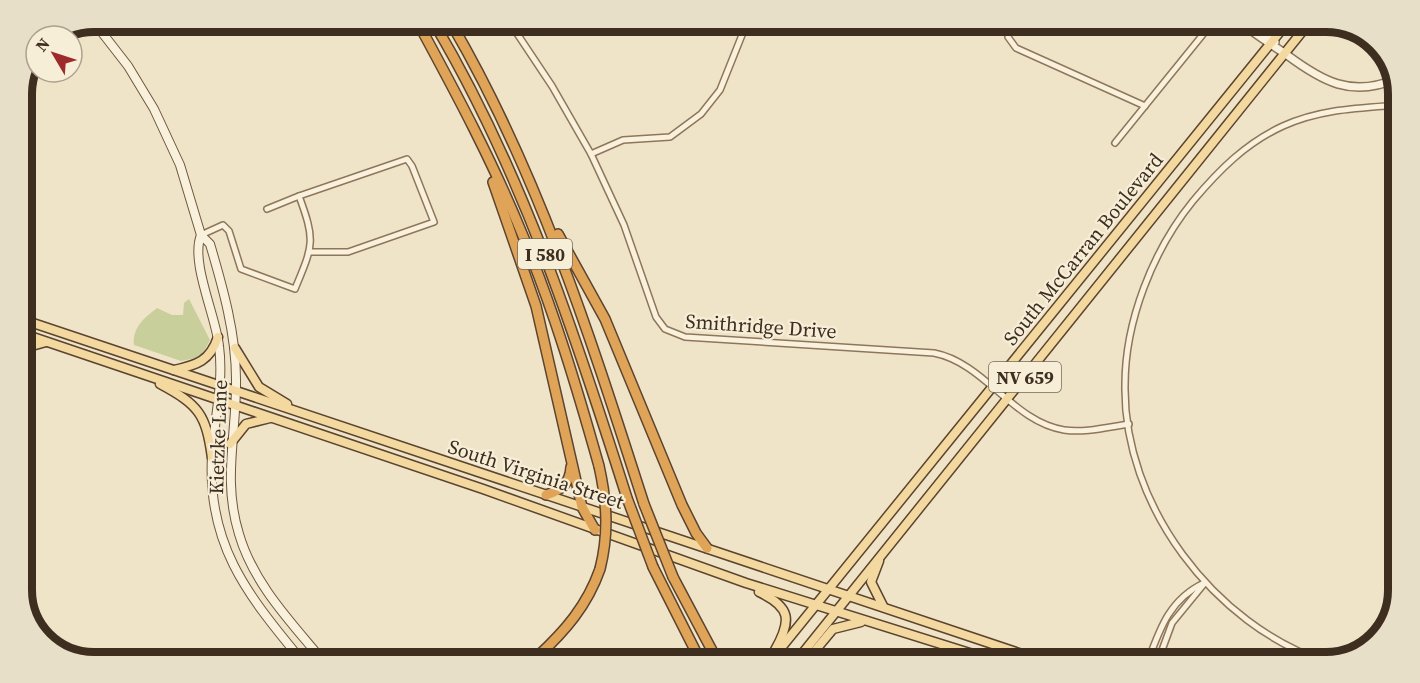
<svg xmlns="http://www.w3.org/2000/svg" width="1420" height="683" font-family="'Source Serif 4',serif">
<rect width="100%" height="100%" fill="#f0e4c8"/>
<path fill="#c9cf9b" d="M 189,299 L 210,340 L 201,357 L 181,361 L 134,345 C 132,328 144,318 157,308 L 172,315 L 183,315 L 184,303 Z"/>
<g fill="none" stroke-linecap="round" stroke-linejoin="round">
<g stroke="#8d765c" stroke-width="8">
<g id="minor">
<path d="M 510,23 L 552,86 L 591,154 L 624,225 L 656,317 L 665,329 L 685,337 L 934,353 C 985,363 1013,422 1064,430 C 1085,433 1108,427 1129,424"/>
<polyline points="1010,26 1008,37 1016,48 1145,106"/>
<polyline points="1115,143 1209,27"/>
<polyline points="591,154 623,140 670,137 701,114 720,90 746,25"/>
<polyline points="299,196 407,159 412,166 434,222 348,252 310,252"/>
<path d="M 201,235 L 223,225 L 229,231 L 241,269 L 295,289 C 313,245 316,242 299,196 L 267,209"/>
<path d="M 1148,661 C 1160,628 1170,599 1204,583"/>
<polyline points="1158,661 1172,623 1204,584"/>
<path d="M 1326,662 C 1214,625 1123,505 1125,385 C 1125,321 1153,250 1193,201 C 1219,170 1246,143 1283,126 C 1320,109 1359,108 1399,105"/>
</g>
</g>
<g stroke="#8d765c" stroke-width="10">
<g id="tertiary">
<path d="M 1248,28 C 1261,38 1274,46 1287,55 C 1322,81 1351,98 1396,79"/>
<polyline points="1259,28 1275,42"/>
</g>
</g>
<g stroke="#6f573f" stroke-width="10">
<g id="secondary">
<path d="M 93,21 L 128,66 L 154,109 L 180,165 L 201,235 L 210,244 C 223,288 236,334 236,379 C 237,434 222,479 239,534 C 253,582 288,619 319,656"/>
<path d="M 201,235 C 190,262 216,316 219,346 C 224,384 214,419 212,456 C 207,543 246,593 298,656"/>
</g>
</g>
<g stroke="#5b4430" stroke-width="11">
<g id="primary">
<polyline points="21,319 1040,660"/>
<polyline points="21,333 483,489 746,583 992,660"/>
<polyline points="235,348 259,387 287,404"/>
<polyline points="21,349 46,342"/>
<path d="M 174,370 C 197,365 210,361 218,337"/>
<path d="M 160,384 C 199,405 206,414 212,458"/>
<polyline points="230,444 246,424 270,418"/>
<polyline points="879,561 871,582 883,606"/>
<path d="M 759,592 C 791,607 792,620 775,650"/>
<polyline points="772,659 1283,28"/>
<polyline points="798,659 1305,28"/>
<polyline points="808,659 833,629 861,622"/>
</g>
</g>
<g stroke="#5b4430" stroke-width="12">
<g id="motorway">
<path d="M 418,23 C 456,93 493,162 523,236 C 554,311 577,388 599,466"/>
<path d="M 434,23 C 522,171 575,334 627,498"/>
<path d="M 451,23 C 539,174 591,339 644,504"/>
<polyline points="493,182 536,306 582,507 595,530"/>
<polyline points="558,234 605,319 682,505 696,533 707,548"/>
<path d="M 546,495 C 561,490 570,484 571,467"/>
<polyline points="653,567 699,658"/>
<polyline points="673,577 716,658"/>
<path d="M 537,657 C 565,631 587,606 600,569"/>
</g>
</g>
<use href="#minor" stroke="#faf1dc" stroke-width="5"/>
<use href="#tertiary" stroke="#faf1dc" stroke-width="7"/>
<use href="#secondary" stroke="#faf1dc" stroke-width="8"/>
<use href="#primary" stroke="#f3d9a0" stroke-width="8"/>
<use href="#motorway" stroke="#e0a458" stroke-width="9"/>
<g stroke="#5b4430" stroke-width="12" stroke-linecap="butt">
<g id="motorway-bridge">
<path d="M 599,466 C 607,502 609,533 600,569"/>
<polyline points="627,498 653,567"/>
<polyline points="644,504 673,577"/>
</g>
</g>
<use href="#motorway-bridge" stroke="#e0a458" stroke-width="9"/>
</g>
<g text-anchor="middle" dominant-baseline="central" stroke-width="4.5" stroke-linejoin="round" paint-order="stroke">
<g fill="#f7eed8" stroke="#756857" stroke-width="1.5">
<rect x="518" y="239" width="54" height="30" rx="4.5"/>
<rect x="989" y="362" width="72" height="30" rx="4.5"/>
</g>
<g font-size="18" font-weight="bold" fill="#3d2e20">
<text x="545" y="254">I 580</text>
<text x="1025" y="377">NV 659</text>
</g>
<g font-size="20" fill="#3d2e20" stroke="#f7eed8">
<text transform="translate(1083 249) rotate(-51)">South McCarran Boulevard</text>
<text transform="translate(761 326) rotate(4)">Smithridge Drive</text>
<text transform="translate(218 437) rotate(-88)">Kietzke Lane</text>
<text transform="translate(536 474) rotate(18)">South Virginia Street</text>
</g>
</g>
<path d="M0 0H1420V683H0ZM94 32H1326A62 62 0 0 1 1388 94V590A62 62 0 0 1 1326 652H94A62 62 0 0 1 32 590V94A62 62 0 0 1 94 32Z" fill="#e8dfc9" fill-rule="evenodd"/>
<path fill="none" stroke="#3d2e20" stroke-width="8" d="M94 32H1326A62 62 0 0 1 1388 94V590A62 62 0 0 1 1326 652H94A62 62 0 0 1 32 590V94A62 62 0 0 1 94 32Z"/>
<g transform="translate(54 54) rotate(309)"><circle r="28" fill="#f7eed8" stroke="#ada18e" stroke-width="1.5"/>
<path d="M0-4.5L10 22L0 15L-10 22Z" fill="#9e2a2b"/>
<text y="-9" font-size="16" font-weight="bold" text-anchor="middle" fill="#3d2e20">N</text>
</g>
</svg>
